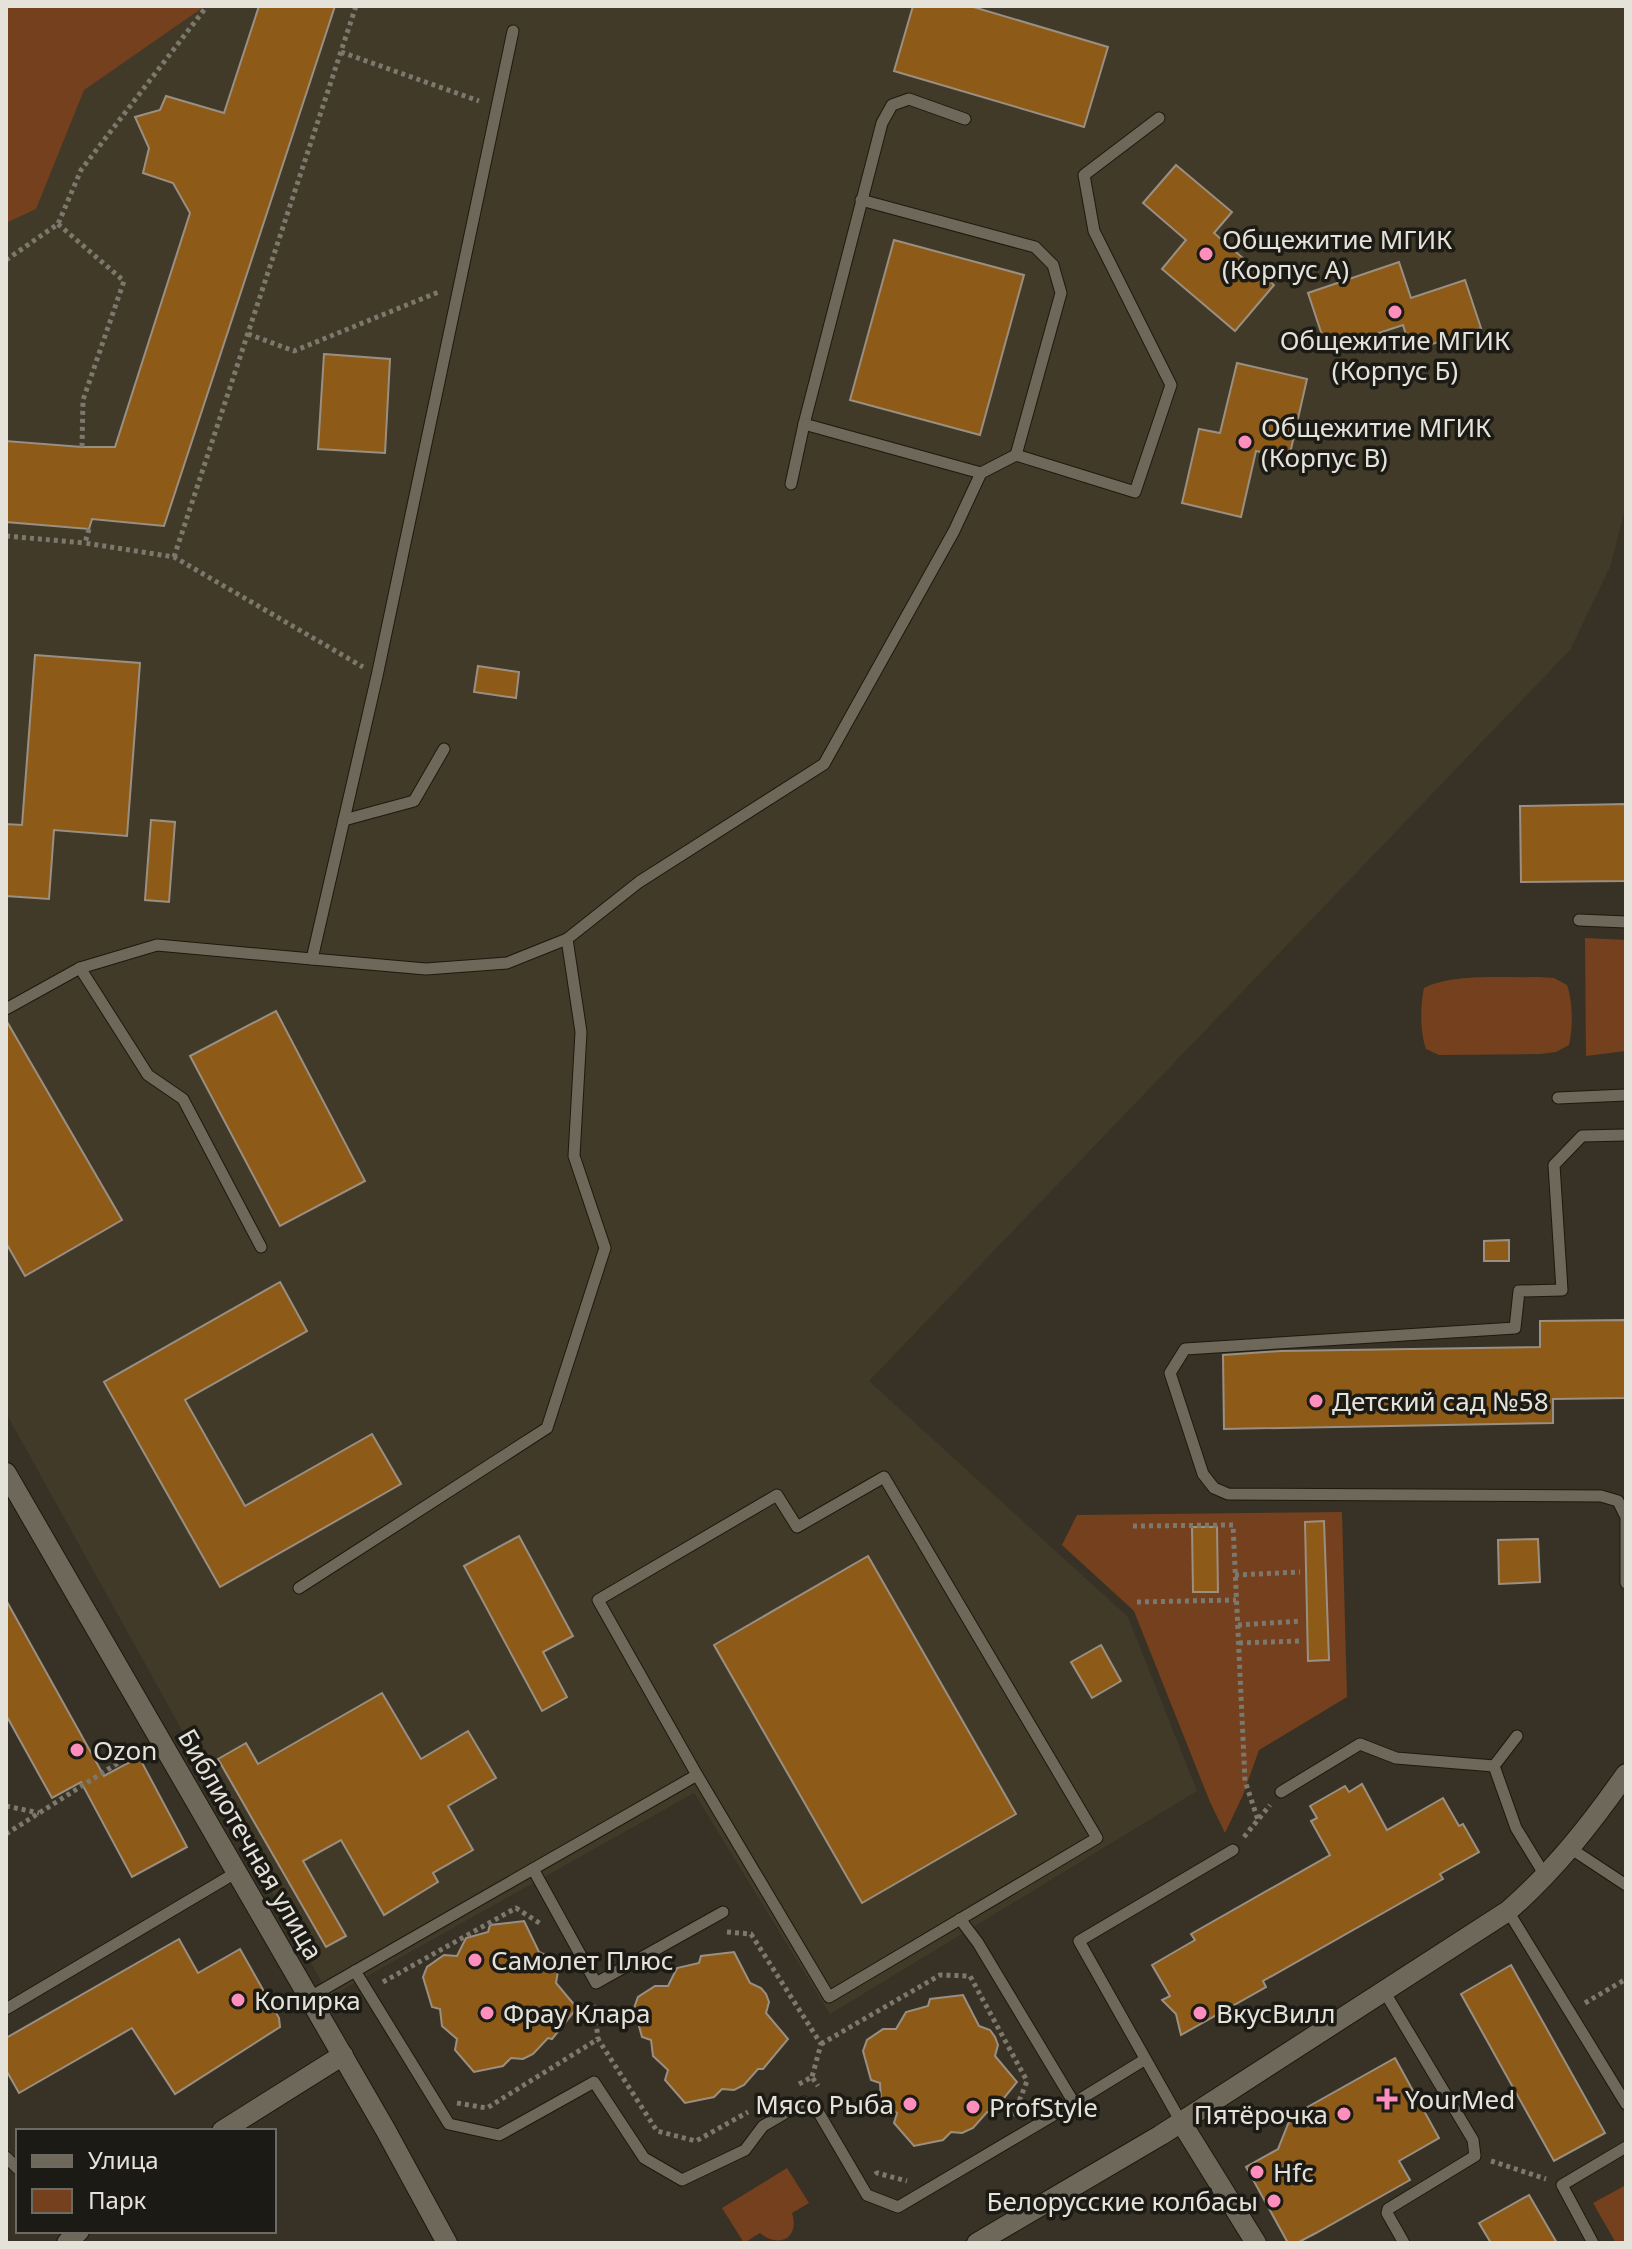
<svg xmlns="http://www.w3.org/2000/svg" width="1632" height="2249" font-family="'Noto Sans',sans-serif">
<rect width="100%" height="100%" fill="#373225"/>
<polygon fill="#423a28" points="6,6 1626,6 1626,506 1610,567 1570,650 869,1381 1128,1617 1197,1791 830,2014 694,1793 330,1997 6,1413"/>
<g fill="#75401e">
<polygon points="6,6 205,6 84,90 36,209 6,223"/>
<polygon points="1585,938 1626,940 1626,1051 1586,1056"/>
<path d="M 1538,977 L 1554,978 L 1567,985 C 1573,1002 1573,1028 1569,1045 L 1556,1052 L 1540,1054 L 1439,1055 L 1426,1049 C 1420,1032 1420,1006 1424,988 C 1452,973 1505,978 1538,977 Z"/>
<polygon points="1342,1512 1347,1697 1259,1750 1243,1795 1225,1833 1210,1802 1134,1611 1062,1545 1077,1515"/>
<path d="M 787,2168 L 809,2203 L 792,2213 C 800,2238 779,2249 760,2233 L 744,2243 L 722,2208 Z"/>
<polygon points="1626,2185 1626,2240 1616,2243 1593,2203"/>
</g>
<g fill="#8d5b17" stroke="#9a8f83" stroke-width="2">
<polygon points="259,6 335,6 164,526 92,519 89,529 6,522 6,441 82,447 115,447 190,213 173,183 143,173 149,148 135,117 160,110 166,96 224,113"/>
<polygon points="913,6 970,6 1108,47 1084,127 894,71"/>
<polygon points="1176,165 1232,212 1214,233 1274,285 1235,331 1162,269 1186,240 1143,203"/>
<polygon points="894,240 1024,275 980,435 850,400"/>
<polygon points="1399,262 1411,298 1465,280 1481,328 1411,351 1403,325 1327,350 1308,293"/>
<polygon points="324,354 390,359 385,453 318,449"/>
<polygon points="1237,363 1307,379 1289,458 1256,451 1241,517 1182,503 1199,429 1220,433"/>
<polygon points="35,655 140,663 127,836 54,830 49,899 6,896 6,824 22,825"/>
<polygon points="478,666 519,672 516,698 474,692"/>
<polygon points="1626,804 1626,881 1521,882 1520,806"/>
<polygon points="151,820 175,822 169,902 145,900"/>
<polygon points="276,1011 365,1181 280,1226 190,1056"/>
<polygon points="6,1020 122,1220 25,1276 6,1243"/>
<polygon points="1509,1240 1509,1261 1484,1261 1484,1241"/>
<polygon points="280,1282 307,1331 185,1400 245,1506 372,1434 401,1484 220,1587 104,1382"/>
<polygon points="1626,1320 1626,1398 1553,1399 1553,1423 1224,1429 1223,1355 1281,1351 1540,1347 1540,1321"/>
<polygon points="1324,1521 1329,1660 1308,1661 1305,1522"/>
<polygon points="1192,1527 1217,1527 1218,1592 1193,1592"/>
<polygon points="519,1536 573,1636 543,1652 567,1697 542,1711 464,1566"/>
<polygon points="1538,1539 1540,1582 1499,1584 1498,1540"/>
<polygon points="868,1556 1016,1814 862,1903 714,1645"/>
<polygon points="6,1600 104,1776 139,1757 187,1847 132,1877 81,1782 52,1798 6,1715"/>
<polygon points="1101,1645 1121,1681 1092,1698 1071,1662"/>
<polygon points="382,1693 421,1759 468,1731 496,1778 448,1806 473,1850 433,1873 438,1882 384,1915 341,1840 303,1861 346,1936 326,1947 218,1759 246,1743 258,1764"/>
<polygon points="1362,1784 1387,1830 1443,1798 1459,1826 1463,1824 1479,1852 1440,1874 1443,1879 1263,1981 1266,1987 1181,2035 1176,2014 1162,2000 1170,1996 1152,1965 1195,1940 1191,1934 1330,1855 1311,1821 1317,1818 1310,1806 1345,1786 1349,1792"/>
<polygon points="524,1921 539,1952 550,1957 556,1963 558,1971 556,1983 577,2008 552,2039 548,2038 533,2054 523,2059 511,2058 503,2066 474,2072 455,2050 457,2039 442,2026 440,2009 432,2007 423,1977 427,1967 444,1955 457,1956 466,1938 488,1932 490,1925"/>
<polygon points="179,1939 198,1973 240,1949 279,2018 280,2027 175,2094 132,2028 19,2093 6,2070 6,2038"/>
<polygon points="734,1952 750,1983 761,1988 766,1994 769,2002 766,2013 788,2039 763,2069 758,2069 744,2085 734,2090 722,2089 714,2097 685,2103 665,2080 668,2070 653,2056 651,2040 642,2037 634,2008 638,1997 655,1986 668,1986 677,1968 699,1963 701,1956"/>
<polygon points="1511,1965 1605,2133 1554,2161 1461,1994"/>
<polygon points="963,1995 979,2026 990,2030 995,2037 998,2045 995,2056 1017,2082 992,2113 987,2112 973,2128 962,2133 951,2132 943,2140 914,2146 894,2123 897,2113 881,2100 880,2083 871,2080 863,2051 867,2040 883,2029 896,2029 906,2012 928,2006 930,1999"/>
<polygon points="1395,2058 1439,2138 1399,2161 1410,2180 1316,2233 1297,2243 1288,2243 1246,2167 1278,2149 1288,2124 1297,2113"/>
<polygon points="1529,2195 1557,2243 1491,2243 1479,2223"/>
</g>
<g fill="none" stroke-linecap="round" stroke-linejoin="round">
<g stroke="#1e190e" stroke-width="13">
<g id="service">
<polyline points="513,31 377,676 312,959 426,969 507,963 567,939 639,882 824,764 954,531 981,473 1016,455 1135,492 1171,385 1094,231 1084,175 1159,118"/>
<polyline points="965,119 909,99 892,105 882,123 804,424 981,473"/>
<polyline points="861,200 1035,247 1053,265 1061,293 1016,455"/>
<polyline points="791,484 804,424"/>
<polyline points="344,820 414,801 444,749"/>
<polyline points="1579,920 1626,922"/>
<polyline points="80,968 148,1075 183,1099 261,1247"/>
<polyline points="6,1009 80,968 157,945 312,959"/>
<polyline points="1558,1098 1626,1095"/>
<polyline points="1626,1135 1582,1136 1554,1165 1562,1290 1519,1291 1515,1328 1185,1349 1170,1373 1203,1474 1214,1488 1228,1494 1601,1496 1618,1501 1626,1517 1626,1583"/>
<polygon points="884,1477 1097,1838 829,1997 697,1775 598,1600 777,1495 797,1527"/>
<polyline points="299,1588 547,1428 605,1248 574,1156 581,1032 567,939"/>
<polyline points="1517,1736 1494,1766 1516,1828 1546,1877"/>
<polyline points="1281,1792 1360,1744 1396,1758 1494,1766"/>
<polyline points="1570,1848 1626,1885"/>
<polyline points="533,1869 596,1983 723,1912"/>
<polyline points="1508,1911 1626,2104"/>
<polyline points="960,1919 978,1943 1074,2103"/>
<polyline points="355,1971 449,2124 499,2135 594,2082 644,2158 682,2180 745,2150 763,2126 804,2102 816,2108 867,2195 898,2207 1074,2103 1144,2060"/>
<polyline points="1384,1991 1473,2140 1475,2156 1388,2209 1387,2213 1404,2243"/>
<polyline points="310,1997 697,1775"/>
<polyline points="6,2009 237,1872"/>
<polyline points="1181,2122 1079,1941 1233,1850"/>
<polyline points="6,2157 18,2169"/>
<polyline points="1593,2243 1562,2185 1626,2147"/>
</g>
</g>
<g stroke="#1e190e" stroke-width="22">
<polyline id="minor" points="1181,2122 1256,2243"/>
</g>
<g stroke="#1e190e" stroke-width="22">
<g id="tertiary">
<polyline points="6,1473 385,2129 447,2243"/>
<polyline points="222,2131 343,2055"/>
<polyline points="67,2243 79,2231"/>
<path d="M 977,2243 L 1161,2135 L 1508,1911 C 1554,1871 1591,1824 1626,1774"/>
</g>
</g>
<g stroke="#7c786d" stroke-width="5" stroke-dasharray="4 4" stroke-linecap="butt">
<polyline points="341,52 479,101"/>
<polyline points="58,224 124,281 83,400 82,447"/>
<polyline points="6,260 58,224 81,170 207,6"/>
<polyline points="248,334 294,351 441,291"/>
<polyline points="89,529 85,543 174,557 363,667"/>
<polyline points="6,536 85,543"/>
<polyline points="174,557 356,6"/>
<polyline points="1133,1526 1233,1525 1245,1781 1258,1820"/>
<polyline points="1235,1575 1300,1572"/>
<polyline points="1137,1602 1236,1600"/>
<polyline points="1238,1625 1300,1621"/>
<polyline points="1239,1643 1300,1641"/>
<polyline points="6,1806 39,1813"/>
<polyline points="6,1834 140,1749"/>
<polyline points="1244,1837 1270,1805"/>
<polyline points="727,1932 751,1934 821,2044 812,2077"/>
<polyline points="383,1982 516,1908 541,1924"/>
<polyline points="1585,2003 1626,1979"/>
<polyline points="594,2005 598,2039"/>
<polyline points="821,2044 940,1975 970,1976 1027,2081 1014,2114 1010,2117"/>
<polyline points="799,2084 812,2077 818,2086"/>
<polyline points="457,2103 487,2108 598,2039 657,2131 696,2141 748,2112"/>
<polyline points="1491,2161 1546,2179"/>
<polyline points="876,2171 877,2173 907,2181"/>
</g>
<use href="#service" stroke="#6e685a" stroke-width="11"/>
<use href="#minor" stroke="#6e685a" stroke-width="20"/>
<use href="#tertiary" stroke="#6e685a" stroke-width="20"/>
</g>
<g fill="#fe8ebc" stroke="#1c1a14" stroke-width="3">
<circle cx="1206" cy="254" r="8"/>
<circle cx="1395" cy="312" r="8"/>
<circle cx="1245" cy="442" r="8"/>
<circle cx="1316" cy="1401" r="8"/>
<circle cx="77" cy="1750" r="8"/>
<circle cx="475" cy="1960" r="8"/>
<circle cx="238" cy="2000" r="8"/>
<circle cx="487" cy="2013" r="8"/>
<circle cx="1200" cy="2013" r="8"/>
<path d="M1383 2087h8v8h8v8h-8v8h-8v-8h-8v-8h8z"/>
<circle cx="910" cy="2104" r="8"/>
<circle cx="973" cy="2107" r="8"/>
<circle cx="1344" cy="2114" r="8"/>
<circle cx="1257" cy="2172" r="8"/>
<circle cx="1274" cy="2201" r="8"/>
</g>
<g text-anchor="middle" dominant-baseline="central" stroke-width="7" stroke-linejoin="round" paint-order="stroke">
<g font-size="26" fill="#e5e2da" stroke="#1c1a14" text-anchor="start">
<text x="1222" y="239">Общежитие МГИК<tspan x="1222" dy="30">(Корпус А)</tspan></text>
<text x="1395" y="340" text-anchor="middle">Общежитие МГИК<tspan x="1395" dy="30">(Корпус Б)</tspan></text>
<text x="1261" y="427">Общежитие МГИК<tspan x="1261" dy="30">(Корпус В)</tspan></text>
<text x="1332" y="1401">Детский сад №58</text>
<text x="93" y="1750">Ozon</text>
<text x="491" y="1960">Самолет Плюс</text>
<text x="254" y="2000">Копирка</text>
<text x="503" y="2013">Фрау Клара</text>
<text x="1216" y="2013">ВкусВилл</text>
<text x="1405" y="2099">YourMed</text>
<text x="894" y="2104" text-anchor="end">Мясо Рыба</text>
<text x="989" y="2107">ProfStyle</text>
<text x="1328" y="2114" text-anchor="end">Пятёрочка</text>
<text x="1273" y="2172">Hfc</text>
<text x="1258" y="2201" text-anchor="end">Белорусские колбасы</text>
</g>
<g font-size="26" fill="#e5e2da" stroke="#1c1a14">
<text transform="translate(251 1844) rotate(60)">Библиотечная улица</text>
</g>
</g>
<rect width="1632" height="2249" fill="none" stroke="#e5e2da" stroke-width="16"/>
<rect x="16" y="2129" width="260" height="104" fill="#1c1a14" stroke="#6c6a63" stroke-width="2"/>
<rect x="32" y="2155" width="40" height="12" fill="#6e685a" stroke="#6c6a63" stroke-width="2"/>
<text x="88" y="2169" font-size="24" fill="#e5e2da">Улица</text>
<rect x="32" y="2189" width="40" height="24" fill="#75401e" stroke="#6c6a63" stroke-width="2"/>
<text x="88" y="2209" font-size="24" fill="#e5e2da">Парк</text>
</svg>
